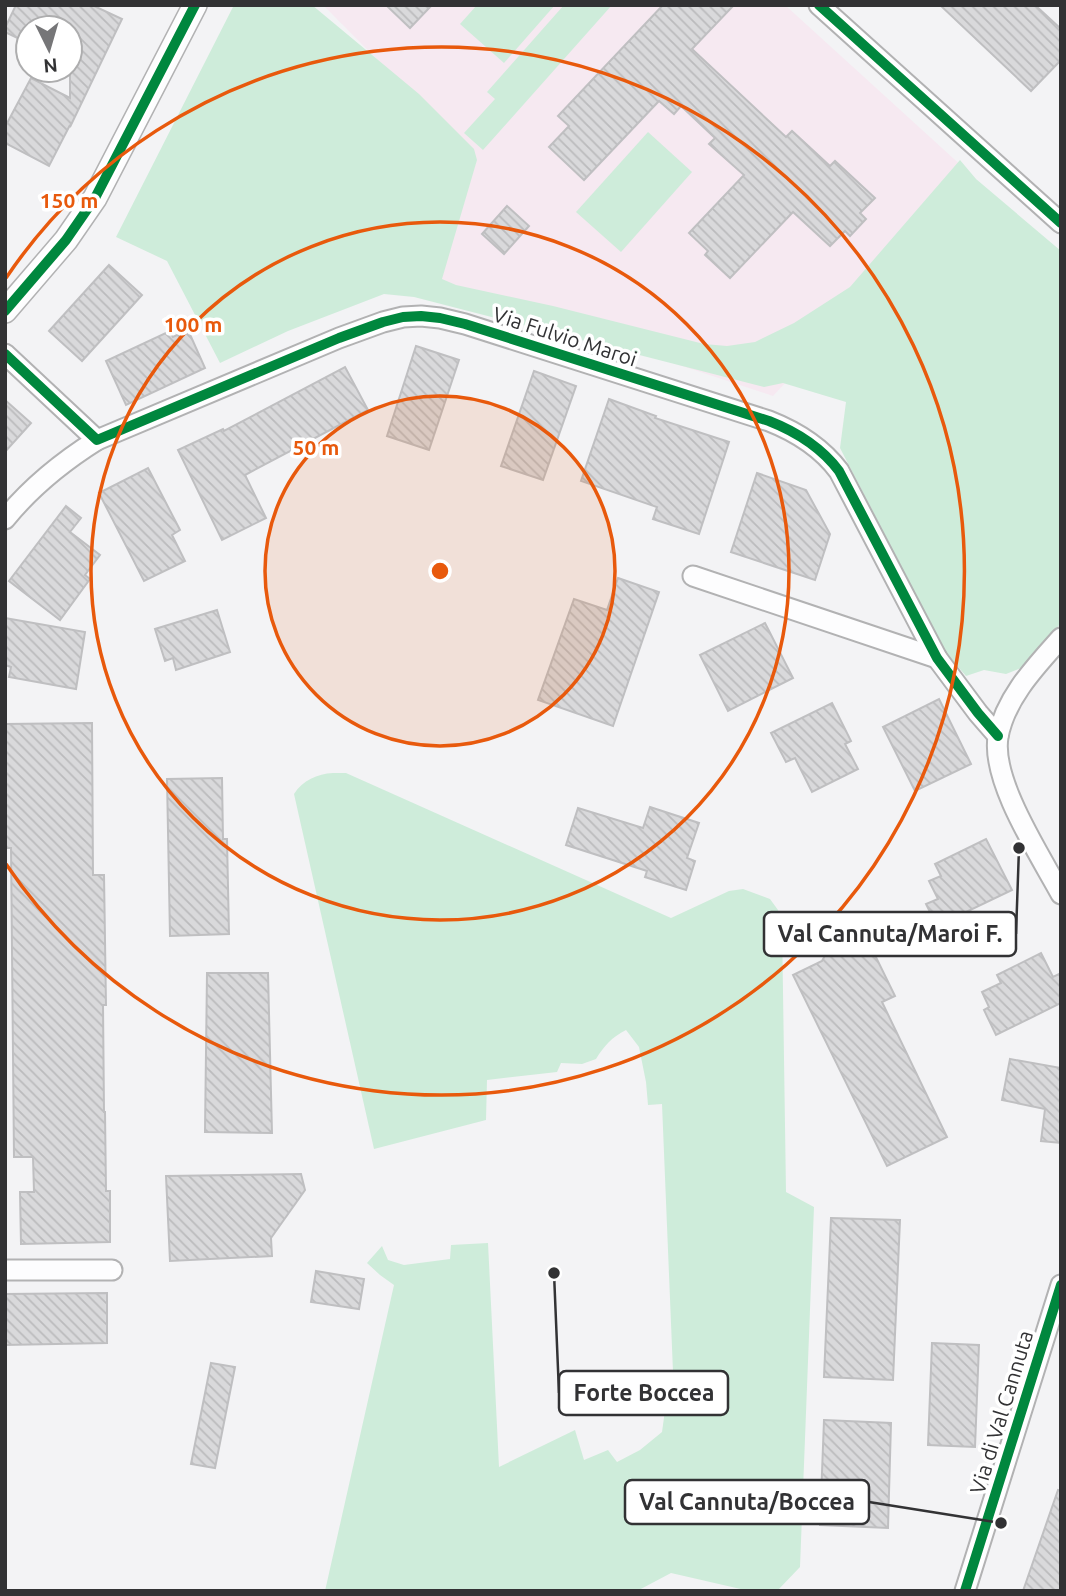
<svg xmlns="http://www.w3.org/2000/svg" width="1066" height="1596" font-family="Ubuntu,sans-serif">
<defs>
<pattern id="building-back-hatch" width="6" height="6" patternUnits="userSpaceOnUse" patternTransform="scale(1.75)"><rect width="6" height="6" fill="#d9d9db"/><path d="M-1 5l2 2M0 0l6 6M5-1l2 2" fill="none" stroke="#bbbbbd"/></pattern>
</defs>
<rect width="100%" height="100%" fill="#f3f3f5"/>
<polygon fill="#f6e9f1" points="323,5 785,5 976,179 773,396 434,284 477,160"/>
<g fill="#ceecda">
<polygon points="234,5 312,5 419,94 474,149 477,160 442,279 456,285 553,306 704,344 727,346 755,342 794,323 850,287 960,160 976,179 1061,251 1061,623 1021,668 1006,674 984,670 966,676 946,653 840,448 846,402 783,383 764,387 414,297 384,294 288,331 220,363 167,261 116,237"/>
<polygon points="477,5 555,5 504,63 460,24"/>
<polygon points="564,5 612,5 483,150 464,133 495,99 487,92"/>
<polygon points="648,132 692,172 621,252 576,212"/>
<path d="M 333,773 L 346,773 L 671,918 L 729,891 L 743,889 L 770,899 L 778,910 L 782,924 L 786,1192 L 814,1207 L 800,1567 L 778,1590 L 745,1590 L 671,1573 L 637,1591 L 325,1591 L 394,1285 L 380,1275 L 367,1263 L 382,1246 L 388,1260 L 404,1265 L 450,1259 L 451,1245 L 488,1243 L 499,1467 L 575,1430 L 584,1460 L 608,1450 L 617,1462 L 640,1450 L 662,1432 L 667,1396 L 674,1396 L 662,1104 L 648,1105 L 646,1082 L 639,1047 L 626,1030 C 612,1037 604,1046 596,1059 L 582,1064 L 561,1063 L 557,1072 L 487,1080 L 486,1120 L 374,1149 L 294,794 C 303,780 317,774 333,773 Z"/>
</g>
<g fill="url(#building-back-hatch)" stroke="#bfbfc1" stroke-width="2">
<polygon points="16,5 92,5 122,19 70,127 70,125 49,166 5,143 5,127 31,78 70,98 70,28 28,28 28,43 5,32 5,28"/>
<polygon points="386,5 432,5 410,28"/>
<polygon points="663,5 734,5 692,49 786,137 792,131 830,166 835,161 875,198 860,213 866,219 850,236 845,231 830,246 793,212 730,278 705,255 708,251 689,233 744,175 709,144 715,138 681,106 674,114 659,101 584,180 549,147 569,126 558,116"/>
<polygon points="940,5 1035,5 1061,29 1061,60 1031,91"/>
<polygon points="507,206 529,226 504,254 482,234"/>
<polygon points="109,265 142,295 82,361 49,331"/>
<polygon points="188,330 205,368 126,405 106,361 170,331 173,337"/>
<polygon points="416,346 459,360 429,450 387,436"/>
<polygon points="345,367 368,410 245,475 266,518 222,540 178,450 223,429 224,431"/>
<polygon points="534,371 576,386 543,480 501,466"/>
<polygon points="609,399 656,416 655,418 729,442 699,534 653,519 657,507 581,481"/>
<polygon points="5,400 31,423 5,452"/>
<polygon points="148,468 180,530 172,535 185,561 144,581 99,493"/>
<polygon points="757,473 806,490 830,534 815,580 731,552"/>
<polygon points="66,506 81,518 70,532 100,555 85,575 90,579 60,620 9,581"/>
<polygon points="618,578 659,592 613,726 538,700 574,599 607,610"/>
<polygon points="217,610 230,652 176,670 173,658 165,661 155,629"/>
<polygon points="5,618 85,632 76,689 9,677 11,667 5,665"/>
<polygon points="765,623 793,678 728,711 700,655"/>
<polygon points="939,699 971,764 915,791 883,727"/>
<polygon points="832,703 851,741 845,744 858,769 812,792 795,758 786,762 771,733"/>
<polygon points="92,723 93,875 104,875 106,1005 103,1005 104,1112 105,1112 106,1191 110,1191 110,1242 21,1244 20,1192 34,1192 33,1157 14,1157 11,848 5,848 5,724"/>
<polygon points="222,778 223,839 227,839 229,934 170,936 167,779"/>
<polygon points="650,807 699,823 687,858 695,861 686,890 645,877 647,871 566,845 578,808 643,828"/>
<polygon points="986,839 1012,890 937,926 926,904 938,899 929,881 941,876 935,864"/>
<polygon points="851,938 859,939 867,943 872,949 895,996 882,1002 947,1137 887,1166 793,975 822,961 829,948 835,942 842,939"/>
<polygon points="1041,953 1053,977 1061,973 1061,1003 996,1035 984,1010 989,1007 982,992 1001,983 997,975"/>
<polygon points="207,973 268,973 272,1133 205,1132"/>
<polygon points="1010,1059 1061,1068 1061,1143 1041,1141 1045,1109 1002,1100"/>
<polygon points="301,1174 305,1190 271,1238 272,1256 170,1261 166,1176"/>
<polygon points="831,1218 900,1220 893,1380 824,1377"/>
<polygon points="316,1271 364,1279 359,1309 311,1302"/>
<polygon points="107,1293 107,1343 5,1345 5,1294"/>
<polygon points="932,1343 979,1345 975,1447 928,1445"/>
<polygon points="211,1363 235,1367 215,1468 191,1464"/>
<polygon points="824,1420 891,1423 888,1528 820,1525"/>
<polygon points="1058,1490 1061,1491 1061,1591 1023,1591"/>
</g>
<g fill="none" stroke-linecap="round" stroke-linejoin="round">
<g stroke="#b2b2b3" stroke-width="23">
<g id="minor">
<polyline points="819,5 1061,223"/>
<path d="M 5,354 L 97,440 L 339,338 L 383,322 L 403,317 L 421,316 L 440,318 L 465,324 L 769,421 C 797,432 821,447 839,471 L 937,658 L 978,713 L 998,736"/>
<path d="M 5,519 C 31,487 62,462 97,440"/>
<polyline points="693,576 937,658"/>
<path d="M 1061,638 C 1036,666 1005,698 998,737 C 991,781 1040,855 1061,894"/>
<polyline points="5,1270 112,1270"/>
<polyline points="965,1591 1061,1285"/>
</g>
</g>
<g stroke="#b2b2b3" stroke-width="26">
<polyline id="tertiary" points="5,311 66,240 95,198 195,5"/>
</g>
<use href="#minor" stroke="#fdfdfe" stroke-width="19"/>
<use href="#tertiary" stroke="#fdfdfe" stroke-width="23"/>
<g stroke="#fff" stroke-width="15">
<g id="cycleway">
<polyline points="819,5 1061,223"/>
<polyline points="5,311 66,240 95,198 195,5"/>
<path d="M 5,354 L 97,440 L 339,338 L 383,322 L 403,317 L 421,316 L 440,318 L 465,324 L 769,421 C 797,432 821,447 839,471 L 937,658 L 978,713 L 998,736"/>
<polyline points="965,1591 1061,1285"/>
</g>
</g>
<use href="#cycleway" stroke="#00873e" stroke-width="10"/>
</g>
<circle cx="440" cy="571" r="175" fill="#e8590c" fill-opacity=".12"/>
<g fill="none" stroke="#e8590c" stroke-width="3.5">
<circle cx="440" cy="571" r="175"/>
<circle cx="440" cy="571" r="349"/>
<path d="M6 278A524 524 0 1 1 6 864"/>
</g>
<g text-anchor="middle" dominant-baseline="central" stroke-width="7" stroke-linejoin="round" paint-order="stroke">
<g font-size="21" fill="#323234" stroke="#fff">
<text transform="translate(565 336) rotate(18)">Via Fulvio Maroi</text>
<text transform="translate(1001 1412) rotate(-73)">Via di Val Cannuta</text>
</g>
</g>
<circle cx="440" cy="571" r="10" fill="#e8590c" stroke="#fff" stroke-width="3.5"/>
<g font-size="21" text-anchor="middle" font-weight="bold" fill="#e8590c" stroke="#fff" stroke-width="7" stroke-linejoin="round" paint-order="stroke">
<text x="69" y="208">150 m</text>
<text x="193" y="332">100 m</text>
<text x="316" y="455">50 m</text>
</g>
<path fill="none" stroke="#323234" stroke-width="2.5" d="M1019 848L1016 934M554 1273L559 1393M1001 1523L869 1502"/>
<g fill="#323234" stroke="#fff" stroke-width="2.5">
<circle cx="1019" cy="848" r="7"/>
<circle cx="554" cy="1273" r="7"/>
<circle cx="1001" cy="1523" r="7"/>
</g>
<g fill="#fff" stroke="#323234" stroke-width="2.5">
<rect x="764" y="912" width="252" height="44" rx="7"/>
<rect x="559" y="1371" width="169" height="44" rx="7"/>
<rect x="625" y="1480" width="244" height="44" rx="7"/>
</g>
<g font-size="23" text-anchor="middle" font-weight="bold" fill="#323234">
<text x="890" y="942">Val Cannuta/Maroi F.</text>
<text x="644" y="1401">Forte Boccea</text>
<text x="747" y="1510">Val Cannuta/Boccea</text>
</g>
<rect width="1066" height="1596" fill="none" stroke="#323234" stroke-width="14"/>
<g transform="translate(49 49) rotate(175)"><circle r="33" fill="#ffffff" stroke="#adadae" stroke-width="2"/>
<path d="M0-5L12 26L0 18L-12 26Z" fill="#767678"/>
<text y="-10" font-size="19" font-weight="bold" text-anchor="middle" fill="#323234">N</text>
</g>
</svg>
